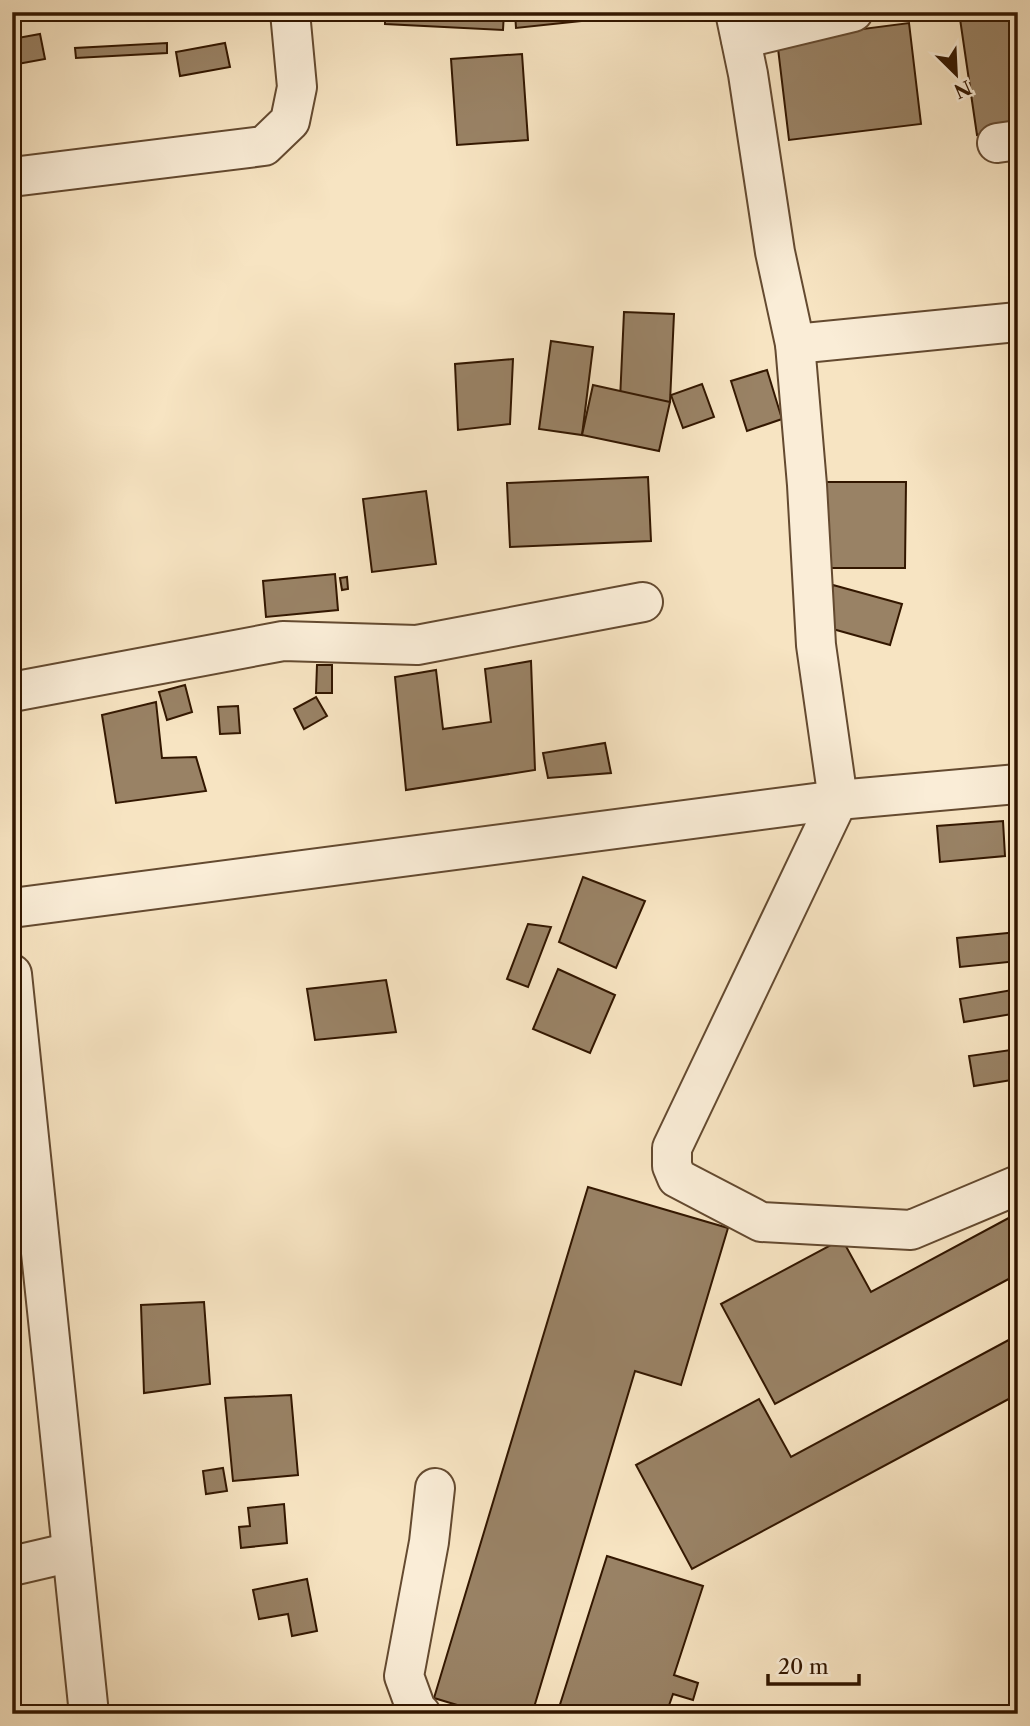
<svg xmlns="http://www.w3.org/2000/svg" width="1030" height="1726" font-family="'Libre Caslon Text',serif">
<rect width="100%" height="100%" fill="#f7e4c2"/>
<filter id="stains"><feTurbulence type="fractalNoise" baseFrequency=".00286" numOctaves="4"/><feColorMatrix values="0 0 0 0 .2 0 0 0 0 .09 0 0 0 0 .02 0 0 0 .5 -.17"/></filter>
<radialGradient id="worn" r=".72"><stop offset=".6" stop-color="#630" stop-opacity="0"/><stop offset="1" stop-color="#630" stop-opacity=".3"/></radialGradient>
<g fill="#998265" stroke="#331700" stroke-width="2">
<polygon points="385,12 504,12 503,30 385,24"/>
<polygon points="515,12 589,12 590,20 516,28"/>
<polygon points="959,12 1018,12 1018,128 977,135"/>
<polygon points="909,23 921,124 789,140 777,40"/>
<polygon points="40,34 45,59 12,65 12,39"/>
<polygon points="167,43 167,53 76,58 75,48"/>
<polygon points="225,43 230,67 180,76 176,52"/>
<polygon points="522,54 528,140 457,145 451,59"/>
<polygon points="624,312 674,314 670,402 620,400"/>
<polygon points="551,341 593,347 582,435 539,429"/>
<polygon points="513,359 510,424 458,430 455,364"/>
<polygon points="767,370 782,419 747,431 731,381"/>
<polygon points="702,384 714,417 683,428 671,395"/>
<polygon points="593,385 670,402 659,451 582,435"/>
<polygon points="648,477 651,541 510,547 507,483"/>
<polygon points="813,482 906,482 905,568 813,568"/>
<polygon points="426,491 436,564 372,572 363,499"/>
<polygon points="335,574 338,610 266,617 263,581"/>
<polygon points="347,577 348,589 342,590 340,578"/>
<polygon points="833,585 902,604 890,645 822,626"/>
<polygon points="531,661 535,770 406,790 395,677 436,670 443,729 491,722 485,669"/>
<polygon points="317,665 332,665 332,693 316,693"/>
<polygon points="185,685 192,712 167,720 159,692"/>
<polygon points="316,697 327,716 304,729 294,709"/>
<polygon points="156,702 162,758 196,757 206,791 116,803 102,715"/>
<polygon points="238,706 240,733 220,734 218,707"/>
<polygon points="605,743 611,773 548,778 543,753"/>
<polygon points="1003,821 1005,856 940,862 937,826"/>
<polygon points="583,877 645,901 616,968 559,942"/>
<polygon points="528,924 551,927 528,987 507,979"/>
<polygon points="1018,932 1018,961 960,967 957,938"/>
<polygon points="558,969 615,995 590,1053 533,1029"/>
<polygon points="386,980 396,1032 315,1040 307,989"/>
<polygon points="1018,989 1018,1013 964,1022 960,999"/>
<polygon points="1018,1049 1018,1079 974,1086 969,1056"/>
<polygon points="588,1187 728,1228 681,1385 635,1371 532,1714 487,1714 434,1698"/>
<polygon points="1018,1213 1018,1274 775,1404 721,1304 842,1239 871,1292"/>
<polygon points="204,1302 210,1384 144,1393 141,1305"/>
<polygon points="1018,1335 1018,1394 692,1569 636,1465 759,1399 791,1457"/>
<polygon points="291,1395 298,1475 233,1481 225,1398"/>
<polygon points="223,1468 227,1491 206,1494 203,1471"/>
<polygon points="284,1504 287,1543 241,1548 239,1527 250,1526 248,1508"/>
<polygon points="607,1556 703,1586 674,1675 698,1683 693,1700 673,1694 666,1714 557,1714"/>
<polygon points="307,1579 317,1631 292,1636 288,1614 259,1619 253,1590"/>
</g>
<g fill="none" stroke-linecap="round" stroke-linejoin="round">
<g stroke="#644a30" stroke-width="42">
<g id="minor">
<polyline points="735,12 748,74 775,252 795,344 807,485 816,645 838,800 672,1148 672,1166 677,1178 761,1222 911,1230 1018,1185"/>
<polyline points="741,39 853,12"/>
<polyline points="997,143 1018,140"/>
<polyline points="12,177 264,146 290,121 297,87 290,12"/>
<polyline points="795,344 1018,322"/>
<polyline points="12,692 283,641 417,645 643,602"/>
<polyline points="12,908 838,800 1018,784"/>
<polyline points="12,974 89,1714"/>
<polyline points="12,1566 72,1552"/>
<polyline points="421,1714 416,1709 404,1676 429,1542 435,1488"/>
</g>
</g>
<use href="#minor" stroke="#faedd7" stroke-width="38"/>
</g>
<rect width="1030" height="1726" fill="none" stroke="#f7e4c2" stroke-width="42"/>
<rect x="14" y="14" width="1002" height="1698" fill="none" stroke="#331700" stroke-width="3.5"/>
<rect x="21" y="21" width="988" height="1684" fill="none" stroke="#331700" stroke-width="2"/>
<g transform="translate(956 74) rotate(156)" stroke="#faedd7" stroke-width="5" paint-order="stroke">
<path d="M0-5L12 26L0 18L-12 26Z" fill="#331700"/>
<text y="-10" font-size="19" font-weight="bold" text-anchor="middle" fill="#331700">N</text>
</g>
<path d="M768 1674v10h91v-10" fill="none" stroke="#331700" stroke-width="3.5"/>
<text x="778" y="1674" font-size="21" fill="#331700" stroke="#faedd7" stroke-width="5" paint-order="stroke">20 m</text>
<rect width="100%" height="100%" filter="url(#stains)"/>
<rect width="100%" height="100%" fill="url(#worn)"/>
</svg>
